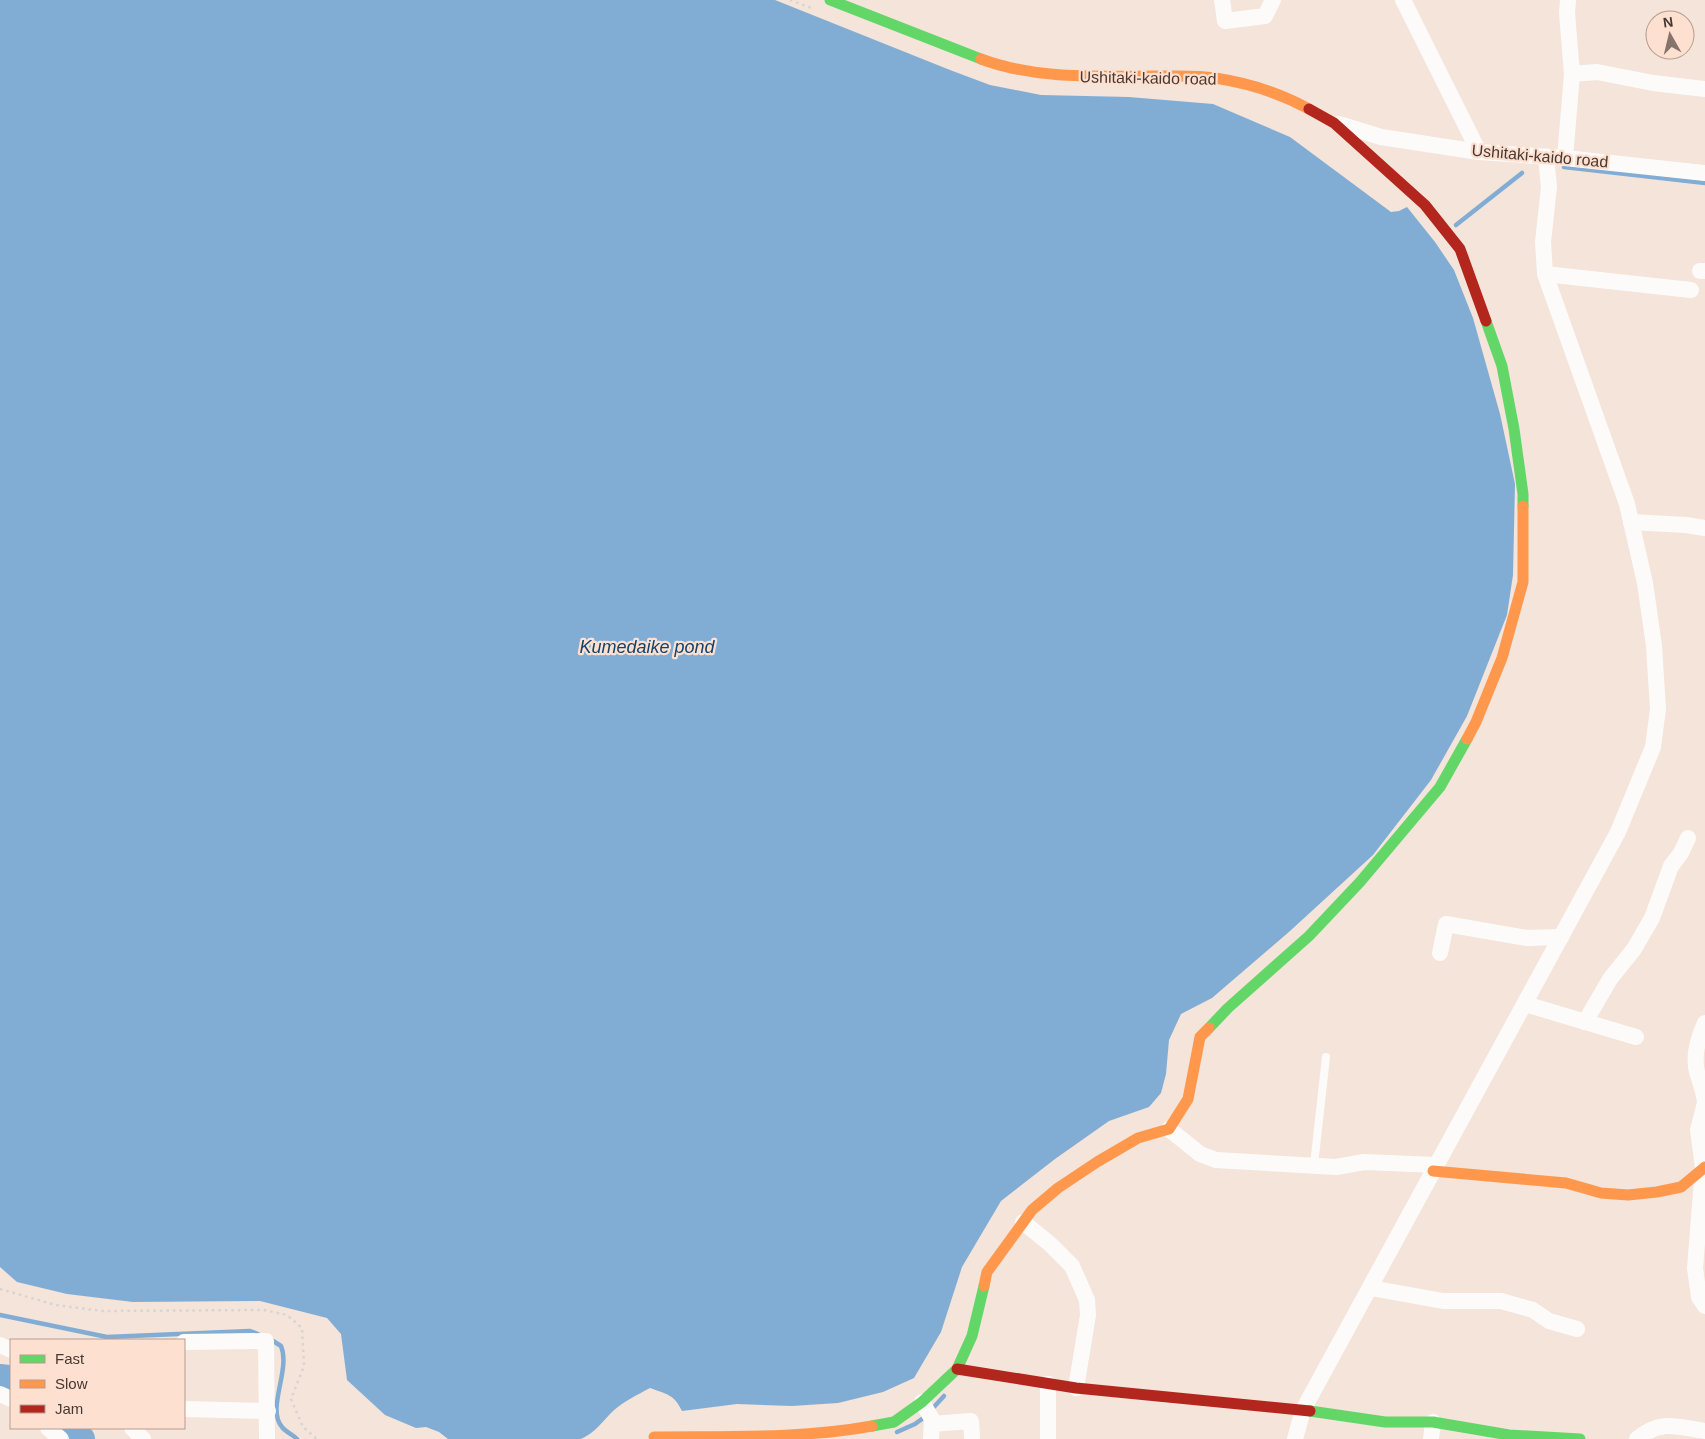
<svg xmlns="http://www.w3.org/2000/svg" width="1705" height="1439" font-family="Arial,sans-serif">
<rect width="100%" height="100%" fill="#f4e4da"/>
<path fill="#81add5" d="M 0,0 L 775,0 L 950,70 L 990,85 L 1041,95 L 1129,97 L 1213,104 L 1290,137 L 1391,212 L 1399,211 L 1407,207 L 1435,242 L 1454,270 L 1473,318 L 1500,414 L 1515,484 L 1513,575 L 1507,615 L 1467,716 L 1431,780 L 1373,855 L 1290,931 L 1212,998 L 1181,1014 L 1169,1040 L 1166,1074 L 1161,1093 L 1149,1107 L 1109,1121 L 1055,1159 L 1001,1201 L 962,1267 L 941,1332 L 914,1378 L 883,1392 L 838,1403 L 792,1406 L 737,1404 L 682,1411 C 674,1394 666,1394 650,1388 C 637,1395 624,1401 613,1411 C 602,1422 596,1432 581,1439 L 448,1439 L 439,1432 L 426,1427 L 416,1428 L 385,1415 L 347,1380 L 341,1334 L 327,1318 L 260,1301 L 133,1302 L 67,1294 L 17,1282 L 0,1267 Z"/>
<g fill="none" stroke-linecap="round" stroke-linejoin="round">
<g stroke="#81add5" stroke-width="4.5">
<polyline points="1564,167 1705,183"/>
<polyline points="1456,225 1522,173"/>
<polyline points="0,1315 107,1337 250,1331 258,1334"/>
<path d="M 270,1339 L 281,1346 C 291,1370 266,1409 282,1427 C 286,1432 293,1435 297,1439"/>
<polyline points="933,1408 944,1396"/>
<polyline points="897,1432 915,1424 926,1416"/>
</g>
<g stroke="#81add5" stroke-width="28">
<polyline points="0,1378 8,1379 11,1382"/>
<polyline points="67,1428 81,1439"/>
</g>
<g stroke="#d9d4d1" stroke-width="2.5" stroke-dasharray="2.5 4" stroke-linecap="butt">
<polyline points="790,0 814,9"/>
<polyline points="0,1289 56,1305 103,1311 264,1310 287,1315 302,1328 304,1366 291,1399 303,1427 317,1439"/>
</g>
<polyline stroke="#fdfbf9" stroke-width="8" points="1314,1165 1326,1057"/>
<g stroke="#fdfbf9" stroke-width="16">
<polyline points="1222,0 1225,21 1265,16 1273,0"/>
<polyline points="1403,0 1479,152"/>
<polyline points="1572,74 1597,72 1653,83 1705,89"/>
<polyline points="1339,124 1381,137 1479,152 1565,158 1705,173"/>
<polyline points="1565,158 1572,74 1567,13 1568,0"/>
<polyline points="1700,271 1705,271"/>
<polyline points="1545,274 1691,290"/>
<polyline points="1631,522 1686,525 1705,528"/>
<polyline points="1440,953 1446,924 1527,938 1561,937"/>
<polyline points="1525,1004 1636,1037"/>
<polyline points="1585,1022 1610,979 1634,949 1652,918 1671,866 1681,853 1688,838"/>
<path d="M 1705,1023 C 1698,1039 1693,1055 1697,1072 C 1700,1082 1704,1092 1705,1102"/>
<polyline points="1705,1103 1698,1130 1703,1168 1695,1268 1699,1297 1705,1306"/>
<polyline points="1169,1129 1200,1154 1216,1160 1336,1167 1364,1162 1437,1165"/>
<polyline points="1023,1222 1050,1244 1072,1266 1087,1300 1088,1315 1076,1388"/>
<polyline points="1371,1288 1443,1301 1501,1301 1533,1310 1549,1321 1577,1329"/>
<polyline points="184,1342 266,1341 267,1439"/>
<polyline points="0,1345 11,1350"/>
<polyline points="1048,1384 1048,1439"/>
<polyline points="0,1394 11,1399"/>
<polyline points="922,1402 932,1419 931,1439"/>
<polyline points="184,1409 268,1411"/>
<polyline points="932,1424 971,1421 972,1437"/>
<polyline points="48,1428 61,1439"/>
<polyline points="132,1428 143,1439"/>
<polyline points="1295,1439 1303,1410 1618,832 1653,747 1658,709 1654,646 1645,583 1627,504 1545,274 1543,242 1549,187 1546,157"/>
<polyline points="1431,1439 1433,1422"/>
<path d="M 1637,1439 C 1661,1419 1677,1427 1705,1431"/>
</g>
<g stroke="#63d668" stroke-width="11">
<polyline points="830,0 981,59"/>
<polyline points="1486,321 1502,366 1514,429 1523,494 1523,506"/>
<polyline points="1209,1028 1228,1008 1309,936 1360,882 1440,787 1467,739"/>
<polyline points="1310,1411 1385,1422 1433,1422 1509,1435 1580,1439"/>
<polyline points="872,1426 894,1422 922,1402 957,1369 972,1336 984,1286"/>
</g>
<g stroke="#ff974d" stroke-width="11">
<path d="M 981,59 C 1037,80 1099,76 1158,76 C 1177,76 1197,75 1215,78 C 1248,83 1280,93 1309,109"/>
<polyline points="1467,739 1476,722 1502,658 1523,582 1523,506"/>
<polyline points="1433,1171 1566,1183 1601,1193 1628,1195 1657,1192 1681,1187 1705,1167"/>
<polyline points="984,1286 987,1272 1032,1210 1058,1188 1097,1162 1138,1138 1169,1129 1188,1099 1200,1037 1209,1028"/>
<path d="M 654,1437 C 727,1436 800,1439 872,1426"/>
</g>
<g stroke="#b3261e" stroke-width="11">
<polyline points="1309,109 1334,123 1425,205 1460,249 1486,321"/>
<polyline points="957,1369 1076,1388 1310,1411"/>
</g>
</g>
<g text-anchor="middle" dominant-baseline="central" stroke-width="4.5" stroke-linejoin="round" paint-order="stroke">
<g font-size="16" fill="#473831" stroke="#fee0d0">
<text transform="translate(1148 78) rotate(1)">Ushitaki-kaido road</text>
<text transform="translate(1540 156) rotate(5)">Ushitaki-kaido road</text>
</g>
<g font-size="18" font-style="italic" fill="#11436d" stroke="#fee0d0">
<text x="647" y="647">Kumedaike pond</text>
</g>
</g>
<rect x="10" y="1339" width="175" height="90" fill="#fee0d0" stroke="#b59d90"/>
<rect x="20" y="1355" width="25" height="8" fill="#63d668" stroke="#b59d90"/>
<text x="55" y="1364" font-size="15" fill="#473831">Fast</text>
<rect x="20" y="1380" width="25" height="8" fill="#ff974d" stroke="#b59d90"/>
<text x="55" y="1389" font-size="15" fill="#473831">Slow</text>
<rect x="20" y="1405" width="25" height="8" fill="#b3261e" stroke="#b59d90"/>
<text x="55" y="1414" font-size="15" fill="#473831">Jam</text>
<g transform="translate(1670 35) rotate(352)"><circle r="24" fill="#fee0d0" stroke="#b59d90"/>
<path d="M0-4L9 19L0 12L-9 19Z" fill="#84746c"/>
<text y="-8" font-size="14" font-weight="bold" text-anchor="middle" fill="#473831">N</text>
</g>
</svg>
